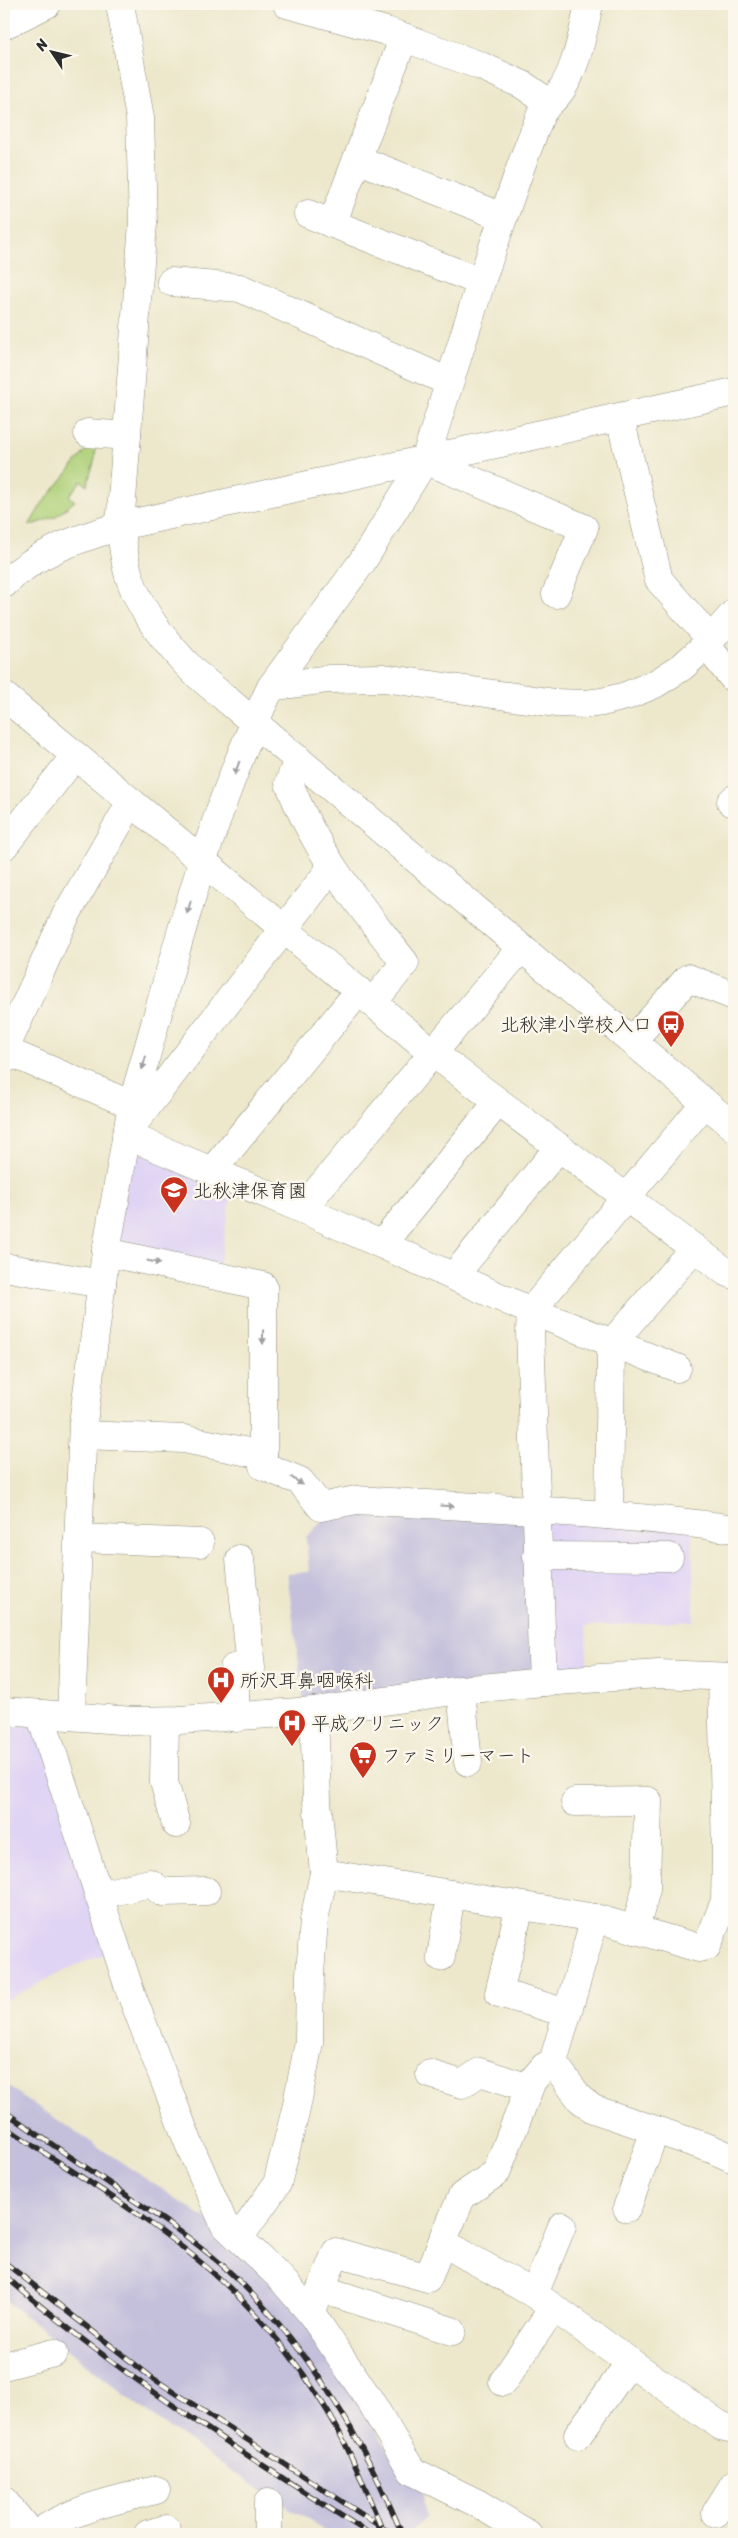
<svg xmlns="http://www.w3.org/2000/svg" width="738" height="2538" font-family="Sriracha,'Klee One',sans-serif">
<rect width="100%" height="100%" fill="#fbf7ec"/>
<filter id="ink" filterUnits="userSpaceOnUse"><feTurbulence type="fractalNoise" baseFrequency=".02" numOctaves="2"/><feDisplacementMap in="SourceGraphic" scale="10" xChannelSelector="R" yChannelSelector="G"/><feConvolveMatrix kernelMatrix="1 2 1 2 8 2 1 2 1" color-interpolation-filters="sRGB"/></filter>
<filter id="wash" filterUnits="userSpaceOnUse"><feTurbulence type="fractalNoise" baseFrequency=".0096" numOctaves="4" result="noise"/><feDisplacementMap in="SourceGraphic" scale="20" xChannelSelector="R" yChannelSelector="G"/><feGaussianBlur stdDeviation="1.12" result="paint"/><feColorMatrix in="noise" values="0 0 0 0 0 0 0 0 0 0 0 0 0 0 0 0 0 1.4 0 .05"/><feComposite in="paint" operator="in"/></filter>
<g filter="url(#wash)">
<rect width="100%" height="100%" fill="#ede8cc"/>
<g fill="#e0d4f4">
<polygon points="135,1147 232,1190 219,1267 172,1257 115,1238"/>
<polygon points="535,1512 692,1523 694,1621 586,1626 588,1679 543,1682"/>
<polygon points="37,1725 109,1952 74,1966 4,2001 4,1727"/>
</g>
<g fill="#c4c0db">
<polygon points="366,1509 536,1516 543,1682 305,1711 287,1573 309,1572 306,1537 330,1514"/>
<polygon points="4,2084 214,2224 298,2310 410,2483 424,2492 426,2517 408,2534 330,2534 224,2466 149,2414 4,2299"/>
</g>
<polygon fill="#b0d17a" stroke="#6e7e52" points="96,438 95,459 87,485 81,481 69,496 75,501 55,517 29,526 41,505"/>
</g>
<g filter="url(#ink)">
<g fill="none" stroke-linecap="round" stroke-linejoin="round">
<g stroke="#8c8a7c" stroke-width="29">
<g id="minor">
<path d="M 120,4 L 140,118 L 143,223 L 120,526 C 123,542 124,561 129,576 C 142,615 166,643 194,672 L 734,1127"/>
<polyline points="4,25 47,4"/>
<path d="M 549,103 C 574,85 583,33 589,4"/>
<polyline points="357,159 503,217"/>
<polyline points="308,214 481,282"/>
<polyline points="332,224 404,37"/>
<polyline points="171,282 240,288 449,382"/>
<polyline points="620,418 659,580 711,640"/>
<polyline points="88,433 127,436"/>
<polyline points="425,460 584,528 556,594"/>
<path d="M 4,584 C 37,552 77,539 120,526 L 734,392"/>
<polyline points="706,645 733,678"/>
<polyline points="271,687 362,562 425,460 481,282 522,163 541,114 549,103 523,85 481,66 386,31 287,4"/>
<polyline points="4,696 433,1053 726,1272 734,1275"/>
<path d="M 298,759 L 289,783 C 316,854 359,904 405,963 L 373,1002"/>
<polyline points="731,802 734,799"/>
<polyline points="4,846 75,756"/>
<polyline points="632,1041 688,978 734,996"/>
<polyline points="4,1050 132,1105"/>
<polyline points="4,1060 10,1038 66,915 131,802"/>
<polyline points="132,1126 331,868"/>
<polyline points="126,1135 302,1209 531,1311 677,1368"/>
<polyline points="212,1171 359,991"/>
<polyline points="302,1209 521,948"/>
<polyline points="382,1244 498,1102"/>
<path d="M 106,1252 L 263,1286 L 263,1466 L 300,1481 L 321,1507 L 356,1500 C 482,1508 609,1511 734,1529"/>
<polyline points="4,1267 102,1284"/>
<polyline points="454,1276 559,1147"/>
<polyline points="83,1435 184,1439 263,1455"/>
<polyline points="609,1515 611,1344 694,1248"/>
<polyline points="78,1538 200,1543"/>
<polyline points="537,1556 669,1557"/>
<polyline points="543,1682 530,1332 531,1311 705,1103"/>
<polyline points="461,1690 468,1762"/>
<polyline points="4,1711 133,1721 179,1720 314,1711 461,1690 543,1682 659,1674 734,1677"/>
<polyline points="40,1714 130,1991 189,2144 224,2224 279,2276 311,2313 369,2399 412,2471 477,2503 528,2534"/>
<path d="M 71,1716 L 83,1423 L 106,1252 L 132,1105 C 173,964 207,819 271,687 L 328,679 L 384,678 L 555,703 L 586,704 L 602,702 L 626,696 L 655,684 L 682,667 L 706,645 L 734,613"/>
<polyline points="236,1718 234,1668 251,1668 240,1559"/>
<polyline points="165,1721 164,1782 176,1824"/>
<polyline points="575,1802 648,1801 646,1889 635,1930"/>
<polyline points="324,1873 595,1918 699,1948 707,1946 725,1901 726,1855 722,1677"/>
<polyline points="99,1895 150,1883 162,1892 206,1891"/>
<polyline points="520,1906 499,1993 567,2013"/>
<polyline points="595,1918 553,2062 544,2067 532,2081 496,2173 462,2196 442,2242 534,2294 721,2426 734,2429"/>
<polyline points="441,1957 451,1894"/>
<polyline points="553,2062 580,2099 593,2109 712,2149 734,2159"/>
<polyline points="430,2074 462,2084 480,2072 529,2088"/>
<polyline points="627,2208 655,2130"/>
<polyline points="239,2238 277,2184 296,2109 309,2042 310,1974 314,1920 324,1873 317,1801 314,1711"/>
<polyline points="321,2289 452,2331"/>
<polyline points="534,2294 562,2226"/>
<polyline points="311,2313 336,2252 428,2278 442,2242"/>
<polyline points="4,2366 54,2353"/>
<polyline points="503,2382 553,2308"/>
<polyline points="578,2435 630,2362"/>
<polyline points="716,2513 734,2484"/>
<path d="M 37,2534 C 70,2509 116,2500 156,2490"/>
<polyline points="148,2534 166,2529"/>
<polyline points="268,2534 268,2503"/>
</g>
</g>
<g stroke="#8c8a7c" stroke-width="29">
<polyline id="major" points="4,2501 31,2534"/>
</g>
<use href="#minor" stroke="#fff" stroke-width="28"/>
<use href="#major" stroke="#fff" stroke-width="28"/>
<g stroke="#2b2b2b" stroke-width="5.5">
<g id="rail">
<path d="M 4,2111 C 45,2140 87,2168 129,2197 C 165,2221 203,2246 234,2276 C 309,2348 363,2439 402,2534"/>
<path d="M 4,2126 C 76,2175 155,2220 220,2279 C 258,2314 294,2357 321,2401 C 348,2442 365,2489 384,2534"/>
<polyline points="4,2262 151,2377 392,2534"/>
<path d="M 4,2275 C 117,2374 244,2454 370,2534"/>
</g>
</g>
<use href="#rail" stroke="#fbf7ec" stroke-width="4" stroke-dasharray="11" stroke-linecap="butt"/>
</g>
<defs><path id="oneway-solid" d="M-6-.8H1V-3.2L6.5 0L1 3.2V.8H-6Z" transform="scale(1.25)"/></defs>
<g fill="#a0a0a0">
<use href="#oneway-solid" transform="translate(237 768) rotate(110)"/>
<use href="#oneway-solid" transform="translate(189 907) rotate(106)"/>
<use href="#oneway-solid" transform="translate(144 1063) rotate(106)"/>
<use href="#oneway-solid" transform="translate(154 1262) rotate(12)"/>
<use href="#oneway-solid" transform="translate(263 1337) rotate(90)"/>
<use href="#oneway-solid" transform="translate(297 1481) rotate(33)"/>
<use href="#oneway-solid" transform="translate(447 1506) rotate(4)"/>
</g>
</g>
<defs>
<g id="bus-pin" transform="scale(1.4375)"><path d="M0 17L-7.5 6A9.5 9.5 0 1 1 7.5 6Z" fill="#c8321e" stroke="#fbf7ec"/><path d="M-5-6H5V4H4V6H2V4H-2V6H-4V4H-5ZM-3.5-4V0h7V-4ZM-3.5 1.2v1.5H-2V1.2ZM2 1.2v1.5H3.5V1.2Z" fill="#fff"/></g>
<g id="school-pin" transform="scale(1.4375)"><path d="M0 17L-7.5 6A9.5 9.5 0 1 1 7.5 6Z" fill="#c8321e" stroke="#fbf7ec"/><path d="M0-5L7-2L0 1L-7-2ZM-4 1L0 2.5L4 1V4Q0 6-4 4Z" fill="#fff"/></g>
<g id="hospital-pin" transform="scale(1.4375)"><path d="M0 17L-7.5 6A9.5 9.5 0 1 1 7.5 6Z" fill="#c8321e" stroke="#fbf7ec"/><path d="M-5-5h3v3.5h4V-5h3V5h-3V1.5h-4V5h-3Z" fill="#fff"/></g>
<g id="supermarket-pin" transform="scale(1.4375)"><path d="M0 17L-7.5 6A9.5 9.5 0 1 1 7.5 6Z" fill="#c8321e" stroke="#fbf7ec"/><path d="M-6-5.5h2.5l.6 2H6L4.5 2H-2.5L-4.4-4H-6ZM-1.5 3.2a1.3 1.3 0 1 0 .1 0ZM3 3.2a1.3 1.3 0 1 0 .1 0Z" fill="#fff"/></g>
</defs>
<g fill-rule="evenodd">
<use href="#bus-pin" x="671" y="1024"/>
<use href="#school-pin" x="174" y="1190"/>
<use href="#hospital-pin" x="221" y="1680"/>
<use href="#hospital-pin" x="292" y="1723"/>
<use href="#supermarket-pin" x="363" y="1755"/>
</g>
<g text-anchor="middle" dominant-baseline="central" stroke-width="5" stroke-linejoin="round" paint-order="stroke">
<g font-size="19" fill="#2b2b2b" stroke="#fbf7ec" text-anchor="start">
<text x="652" y="1024" text-anchor="end">北秋津小学校入口</text>
<text x="193" y="1190">北秋津保育園</text>
<text x="240" y="1680">所沢耳鼻咽喉科</text>
<text x="311" y="1723">平成クリニック</text>
<text x="382" y="1755">ファミリーマート</text>
</g>
</g>
<rect width="738" height="2538" fill="none" stroke="#fbf7ec" stroke-width="20"/>
<g transform="translate(52 52) rotate(305)" stroke="#fbf7ec" stroke-width="4" paint-order="stroke">
<path d="M0-4L9 19L0 12L-9 19Z" fill="#2b2b2b"/>
<text y="-8" font-size="14" font-weight="bold" text-anchor="middle" fill="#2b2b2b">N</text>
</g>
</svg>
